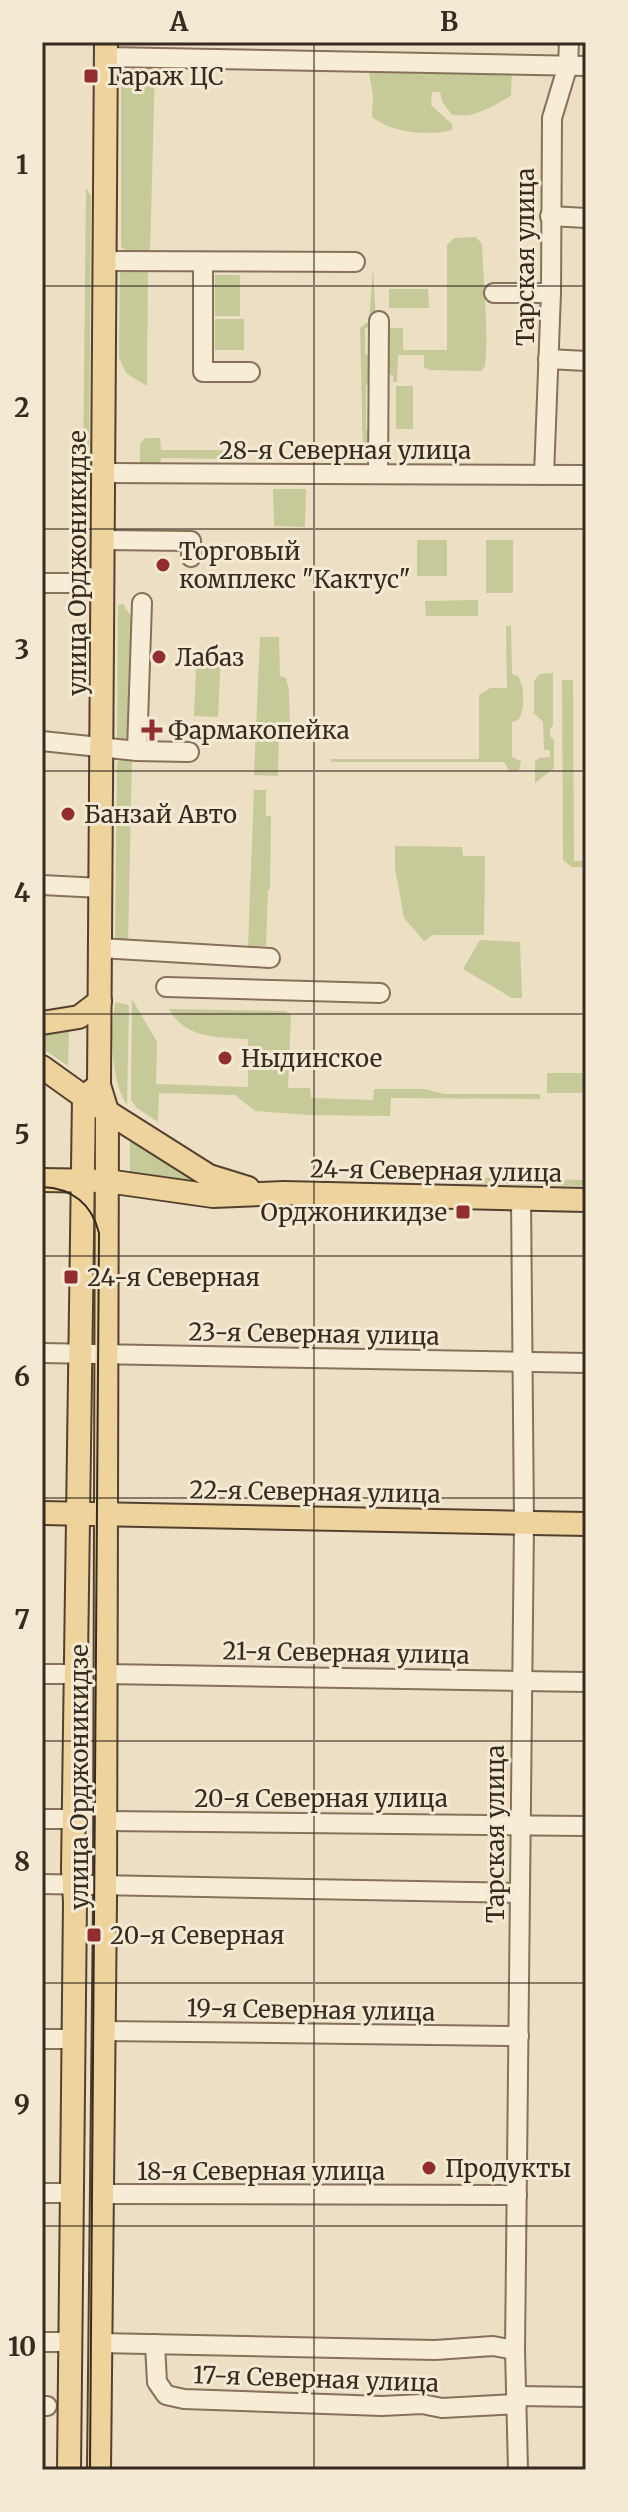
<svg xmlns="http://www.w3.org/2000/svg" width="628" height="2512" font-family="Merriweather,serif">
<rect width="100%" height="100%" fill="#ecdfc4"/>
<g fill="#c5ca98">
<path d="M 377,64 L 411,68 L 421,75 L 435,68 L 512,70 L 511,96 C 491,106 474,120 451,114 L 442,101 L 440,92 L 432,92 L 431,105 L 452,124 L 452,130 C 429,136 391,133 372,117 L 373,95 L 369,73 Z"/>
<polygon points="155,66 150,254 132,255 121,247 121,73 131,67"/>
<polygon points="86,188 91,196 89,470 83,475"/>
<path d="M 454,238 L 476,237 L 482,244 C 483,285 489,326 485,366 L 481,371 L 429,370 L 424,367 L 424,355 L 398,355 L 397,382 L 393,382 L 393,376 L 387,373 L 385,328 L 403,328 L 403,350 L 447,350 L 447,245 Z"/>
<polygon points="120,264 148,264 147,386 126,373 119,358"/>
<polygon points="373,268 376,321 372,327 365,328 365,354 372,355 371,384 366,385 366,430 372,431 374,454 363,454 360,328 369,321"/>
<rect x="215" y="275" width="25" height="41"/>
<polygon points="389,289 428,289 429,308 389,308"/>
<rect x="215" y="319" width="29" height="31"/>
<rect x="396" y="386" width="17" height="43"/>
<polygon points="145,438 160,438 161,450 223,450 227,456 223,459 161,458 160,467 140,467 140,444"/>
<polygon points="273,489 306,489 305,527 274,526"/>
<rect x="417" y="540" width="30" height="36"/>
<rect x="486" y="540" width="27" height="53"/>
<polygon points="478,600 478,616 426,616 425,601"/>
<polygon points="123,604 132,618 130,741 127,747 117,740 118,605"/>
<path d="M 506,626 L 511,626 L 512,674 L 518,676 C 525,687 525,710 518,720 L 512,722 L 512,757 L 521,761 L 519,770 L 510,772 L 504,762 L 331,762 L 331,759 L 479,759 L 479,695 L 490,688 L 507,688 Z"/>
<polygon points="260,637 279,637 280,676 286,678 289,690 290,728 279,728 278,776 254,775"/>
<polygon points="197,649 221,650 218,717 194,716"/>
<polygon points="553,673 553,725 550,729 550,736 554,740 554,768 535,783 535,761 539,758 550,757 550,750 544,750 543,722 534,713 534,681 540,674"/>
<polygon points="562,680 573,680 574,861 586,861 586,867 572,867 563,860"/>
<polygon points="126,757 132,757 128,943 115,941 117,764 120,759"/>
<polygon points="254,790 266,790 266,816 271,816 270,889 268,890 266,946 248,946"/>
<polygon points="395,846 462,847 463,856 485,856 484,935 433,935 424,941 404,918 395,868"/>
<polygon points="480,940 520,942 522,998 512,998 463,969"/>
<path d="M 132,999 L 157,1042 L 156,1084 L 248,1087 L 248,1039 C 218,1037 185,1039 169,1009 L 284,1011 L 291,1014 L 288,1088 L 310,1088 L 311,1098 L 373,1100 L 374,1089 L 425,1089 L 444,1094 L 540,1094 L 540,1099 L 391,1098 L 390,1116 L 309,1115 L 255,1111 L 235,1095 L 159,1093 L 158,1122 L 137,1108 L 131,1100 Z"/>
<path d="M 116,1002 L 129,1005 L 127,1105 C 111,1083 109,1027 116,1002 Z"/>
<polygon points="69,1028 68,1066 42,1048 42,1029"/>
<polygon points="583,1046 586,1046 586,1093 547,1093 547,1073 583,1073"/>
<polygon points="130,1139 198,1185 130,1174"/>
<polygon points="452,1177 586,1180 586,1186 452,1183"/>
</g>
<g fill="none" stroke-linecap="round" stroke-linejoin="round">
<g stroke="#86715b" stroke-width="22">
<g id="minor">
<polyline points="106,57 586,66"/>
<polyline points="550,216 586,218"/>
<polyline points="105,261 355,262"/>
<polyline points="203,262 203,372 250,372"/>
<polyline points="494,293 551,293"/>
<polyline points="548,359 586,361"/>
<polyline points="103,473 586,475"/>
<polyline points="378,474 379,321"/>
<polyline points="544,475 551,293 552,118 568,65 569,42"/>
<polyline points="102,540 191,541 191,557"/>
<polyline points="42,583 102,583"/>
<polyline points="42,741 137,751 189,752"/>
<polyline points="137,751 142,603"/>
<polyline points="42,885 101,888"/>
<polyline points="100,948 270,958"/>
<polyline points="166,987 380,993"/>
<polyline points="42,1353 586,1363"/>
<polyline points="42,1674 78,1674"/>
<polyline points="105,1674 586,1682"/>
<polyline points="42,1819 74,1819"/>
<polyline points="104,1821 586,1826"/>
<polyline points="42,1884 519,1893"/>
<polyline points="103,2031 519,2036"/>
<polyline points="42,2039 74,2039"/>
<polyline points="42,2193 73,2193"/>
<polyline points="101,2194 517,2195"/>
<polyline points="42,2342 71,2342"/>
<polyline points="99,2343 435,2350 493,2346 515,2350"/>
<polyline points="155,2344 157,2382 166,2395 184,2399 382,2406 422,2404 442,2408 517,2404"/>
<polyline points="517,2396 586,2397"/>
<polyline points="42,2406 47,2406"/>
<polyline points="518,2470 515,2350 524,1523 521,1198"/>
</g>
</g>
<g stroke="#54402f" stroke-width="26">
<g id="major">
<polyline points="42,1023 79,1017 100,1001"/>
<polyline points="42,1067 84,1097 209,1176 248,1188"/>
<polyline points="42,1180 107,1181 213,1196 284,1193 586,1200"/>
<polyline points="42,1513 586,1524"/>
<polyline points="69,2470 75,1902 73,1870 84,1097 99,1085"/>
<polyline points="99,2470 105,1902 107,1111 99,1085 106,42"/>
</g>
</g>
<use href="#minor" stroke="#f7edd7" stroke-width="18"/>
<use href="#major" stroke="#eed39d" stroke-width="22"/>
<path stroke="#372a1f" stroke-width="2" d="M 42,1187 C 72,1188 92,1204 99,1233 L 90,2470"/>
</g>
<path fill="none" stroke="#372a1f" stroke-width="2" stroke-opacity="0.55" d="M 314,42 L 314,2470M 42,286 L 586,286M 42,529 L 586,529M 42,771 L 586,771M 42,1014 L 586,1014M 42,1256 L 586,1256M 42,1498 L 586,1498M 42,1741 L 586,1741M 42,1983 L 586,1983M 42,2226 L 586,2226"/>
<g fill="#932e30" stroke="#f4ead3" stroke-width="3">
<rect x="83" y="68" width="16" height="16" rx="4"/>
<circle cx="163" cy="565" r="8"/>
<circle cx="159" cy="657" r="8"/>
<path d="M148 718h8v8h8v8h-8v8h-8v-8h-8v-8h8z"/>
<circle cx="68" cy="814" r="8"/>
<circle cx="225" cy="1058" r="8"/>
<rect x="455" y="1204" width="16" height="16" rx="4"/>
<rect x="63" y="1269" width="16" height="16" rx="4"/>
<rect x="86" y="1927" width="16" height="16" rx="4"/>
<circle cx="429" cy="2168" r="8"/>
</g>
<g text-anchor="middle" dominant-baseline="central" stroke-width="6" stroke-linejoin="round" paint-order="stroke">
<g font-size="24" fill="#372a1f" stroke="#f4ead3" text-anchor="start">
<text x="107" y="76">Гараж ЦС</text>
<text x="179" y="551">Торговый<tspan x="179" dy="28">комплекс "Кактус"</tspan></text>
<text x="175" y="657">Лабаз</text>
<text x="168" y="730">Фармакопейка</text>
<text x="84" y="814">Банзай Авто</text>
<text x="241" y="1058">Ныдинское</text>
<text x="447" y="1212" text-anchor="end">Орджоникидзе</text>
<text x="87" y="1277">24-я Северная</text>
<text x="110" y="1935">20-я Северная</text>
<text x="445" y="2168">Продукты</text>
</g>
<g font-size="24" fill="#372a1f" stroke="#f4ead3">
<text transform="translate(525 257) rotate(-90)">Тарская улица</text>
<text x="345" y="450">28-я Северная улица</text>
<text transform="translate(77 563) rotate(-90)">улица Орджоникидзе</text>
<text transform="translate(436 1171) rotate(1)">24-я Северная улица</text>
<text transform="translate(314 1334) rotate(1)">23-я Северная улица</text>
<text transform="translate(315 1492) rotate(1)">22-я Северная улица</text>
<text transform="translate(346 1653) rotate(1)">21-я Северная улица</text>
<text transform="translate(79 1777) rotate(-90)">улица Орджоникидзе</text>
<text x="321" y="1798">20-я Северная улица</text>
<text transform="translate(495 1834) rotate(-90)">Тарская улица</text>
<text transform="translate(311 2010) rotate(1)">19-я Северная улица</text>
<text x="261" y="2171">18-я Северная улица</text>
<text transform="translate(316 2379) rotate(2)">17-я Северная улица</text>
</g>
</g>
<rect width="628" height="2512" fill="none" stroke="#f4ead3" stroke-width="88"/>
<rect x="44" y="44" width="540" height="2424" fill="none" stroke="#372a1f" stroke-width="3"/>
<g font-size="26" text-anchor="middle" font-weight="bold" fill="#372a1f">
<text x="179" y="31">A</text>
<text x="449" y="31">B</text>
<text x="22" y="174">1</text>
<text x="22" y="417">2</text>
<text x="22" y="659">3</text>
<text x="22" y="902">4</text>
<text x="22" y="1144">5</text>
<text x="22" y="1386">6</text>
<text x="22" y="1629">7</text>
<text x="22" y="1871">8</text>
<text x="22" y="2114">9</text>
<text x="22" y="2356">10</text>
</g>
</svg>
